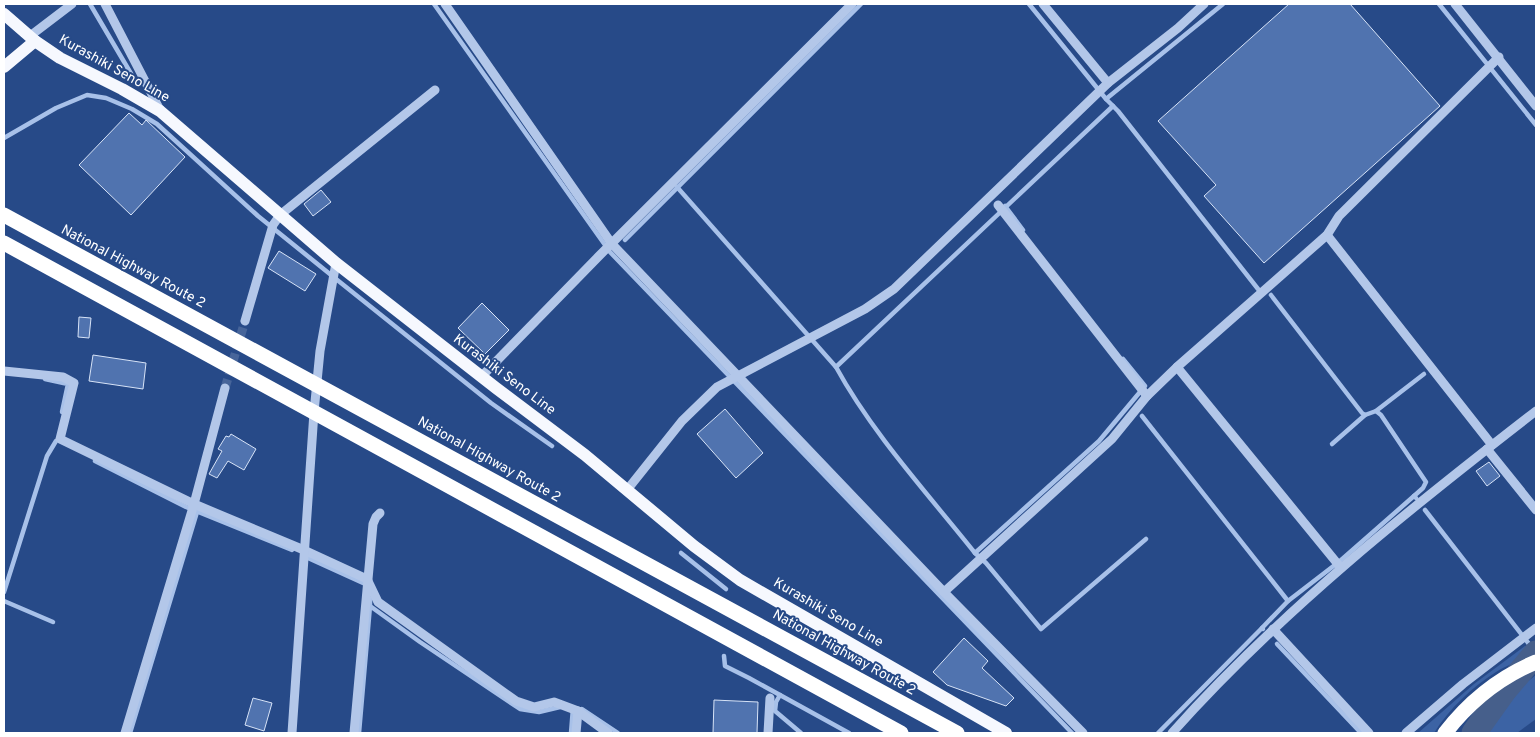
<svg xmlns="http://www.w3.org/2000/svg" width="1540" height="737" font-family="Overpass,sans-serif">
<rect width="100%" height="100%" fill="#274a88"/>
<g fill="#3c63a4">
<path d="M 1525,646 L 1530,652 C 1521,661 1507,665 1496,672 C 1472,687 1449,709 1434,733 L 1418,733 L 1474,684 Z"/>
<polygon points="1536,675 1536,719 1517,733 1485,733 1514,692"/>
</g>
<g fill="none" stroke-linecap="round" stroke-linejoin="round">
<g stroke="#a8c1e9" stroke-width="4.5">
<polyline points="90,4 133,77"/>
<polyline points="434,4 610,252 1072,733"/>
<polyline points="1029,4 1106,99 1118,111 1258,289"/>
<polyline points="1439,4 1536,125"/>
<polyline points="1106,99 1223,4"/>
<polyline points="4,138 56,108 87,95 106,98 132,109 157,124 258,216 341,283 491,403 552,446"/>
<path d="M 677,187 L 836,367 C 872,433 928,494 975,553 L 986,563 L 1041,629 L 1146,539"/>
<polyline points="1005,206 1023,230"/>
<polyline points="625,240 861,4"/>
<polyline points="1271,295 1362,413 1365,415 1376,411 1381,415 1426,482 1423,488 1414,496 1416,498"/>
<polyline points="836,367 1113,106"/>
<polyline points="45,379 68,384 62,412"/>
<polyline points="1376,411 1424,374"/>
<polyline points="1142,416 1288,601 1262,628"/>
<polyline points="1332,444 1365,415"/>
<polyline points="95,461 186,507 292,550"/>
<polyline points="1425,510 1536,653"/>
<polyline points="681,553 726,589"/>
<polyline points="975,553 1099,441 1145,386 1123,359"/>
<polyline points="308,558 363,583"/>
<polyline points="4,592 47,456 56,441"/>
<polyline points="370,599 370,606 420,642 520,709 539,712 560,707"/>
<polyline points="4,601 53,622"/>
<polyline points="1288,601 1340,561 1414,496"/>
<polyline points="1277,644 1361,733"/>
<polyline points="724,656 725,666 749,678 849,733"/>
<polyline points="780,695 776,702 775,711 801,733"/>
<polyline points="582,709 618,733"/>
<polyline points="130,733 197,512"/>
<polyline points="359,733 370,606"/>
<polyline points="571,733 573,708"/>
<polyline points="1158,733 1262,628 1263,629"/>
</g>
<polyline stroke="#465f8b" stroke-width="25" points="1474,733 1504,691 1536,653"/>
</g>
<g fill="#5073af" stroke="#d7e3f7">
<polygon points="1289,4 1350,4 1440,106 1264,263 1204,196 1216,185 1158,121"/>
<polygon points="129,113 142,125 146,120 185,157 131,215 79,165"/>
<polygon points="321,190 331,202 313,216 304,204"/>
<polygon points="279,251 316,274 305,291 268,268"/>
<polygon points="482,303 509,330 485,354 458,328"/>
<polygon points="79,317 91,318 89,338 78,337"/>
<polygon points="93,355 146,363 143,389 89,381"/>
<polygon points="725,409 763,453 736,478 697,434"/>
<polygon points="231,434 256,449 244,470 228,461 217,478 209,474 222,451 218,449 226,436 229,437"/>
<polygon points="1489,462 1500,476 1487,486 1476,471"/>
<polygon points="964,638 988,661 982,668 1014,698 1006,706 947,685 933,672"/>
<polygon points="253,698 272,703 264,731 245,725"/>
<polygon points="714,700 758,702 757,733 713,733"/>
</g>
<g fill="none" stroke-linecap="round" stroke-linejoin="round">
<polyline stroke="#47659a" stroke-width="9" stroke-dasharray="9 4.5" stroke-linecap="butt" points="225,388 245,321"/>
<g stroke="#b3c7e9" stroke-width="9">
<polyline points="105,4 160,110"/>
<polyline points="445,4 612,244 944,592 1083,733"/>
<polyline points="1043,4 1108,83 1178,28 1204,4"/>
<polyline points="1455,4 1536,106"/>
<polyline points="30,36 72,4"/>
<polyline points="998,205 1147,396"/>
<polyline points="1327,235 1492,445"/>
<polyline points="245,321 273,225 280,215 435,90"/>
<polyline points="1177,367 1341,568"/>
<polyline points="4,371 63,377 74,383 60,439 194,504 304,550 367,579 378,602 516,701 534,707 554,702 578,711 608,733"/>
<polyline points="481,377 598,257 852,4"/>
<polyline points="1487,449 1536,510"/>
<polyline points="627,490 682,421 717,387 865,309 894,289 1108,83"/>
<polyline points="944,592 1112,439 1147,396 1177,367 1327,235 1339,216 1499,57"/>
<polyline points="1273,629 1369,733"/>
<polyline points="125,733 194,504 225,388"/>
<polyline points="292,733 314,412 320,351 336,263"/>
<polyline points="354,733 373,524 376,517 380,513"/>
<polyline points="576,733 578,711"/>
<polyline points="768,733 770,698"/>
<path d="M 1172,733 C 1280,612 1408,510 1536,411"/>
<polyline points="1406,733 1463,684 1536,628"/>
</g>
<g stroke="#f6f8fe" stroke-width="12">
<polyline points="4,14 35,41 60,58 122,89 160,111 336,263 496,388 585,455 694,546 740,580 1006,733"/>
<polyline points="4,67 35,41"/>
</g>
<g stroke="#fff" stroke-width="15">
<polyline points="4,215 957,733"/>
<polyline points="4,243 901,733"/>
<path d="M 1445,733 C 1469,702 1500,677 1536,662"/>
</g>
</g>
<g text-anchor="middle" dominant-baseline="central" stroke-width="4" stroke-linejoin="round" paint-order="stroke">
<g font-size="14" fill="#fff" stroke="#274a88">
<text transform="translate(114 69) rotate(29)">Kurashiki Seno Line</text>
<text transform="translate(133 267) rotate(28)">National Highway Route 2</text>
<text transform="translate(504 375) rotate(37)">Kurashiki Seno Line</text>
<text transform="translate(489 460) rotate(29)">National Highway Route 2</text>
<text transform="translate(828 613) rotate(30)">Kurashiki Seno Line</text>
<text transform="translate(844 653) rotate(29)">National Highway Route 2</text>
</g>
</g>
<rect width="1540" height="737" fill="none" stroke="#ffffff" stroke-width="10"/>
</svg>
